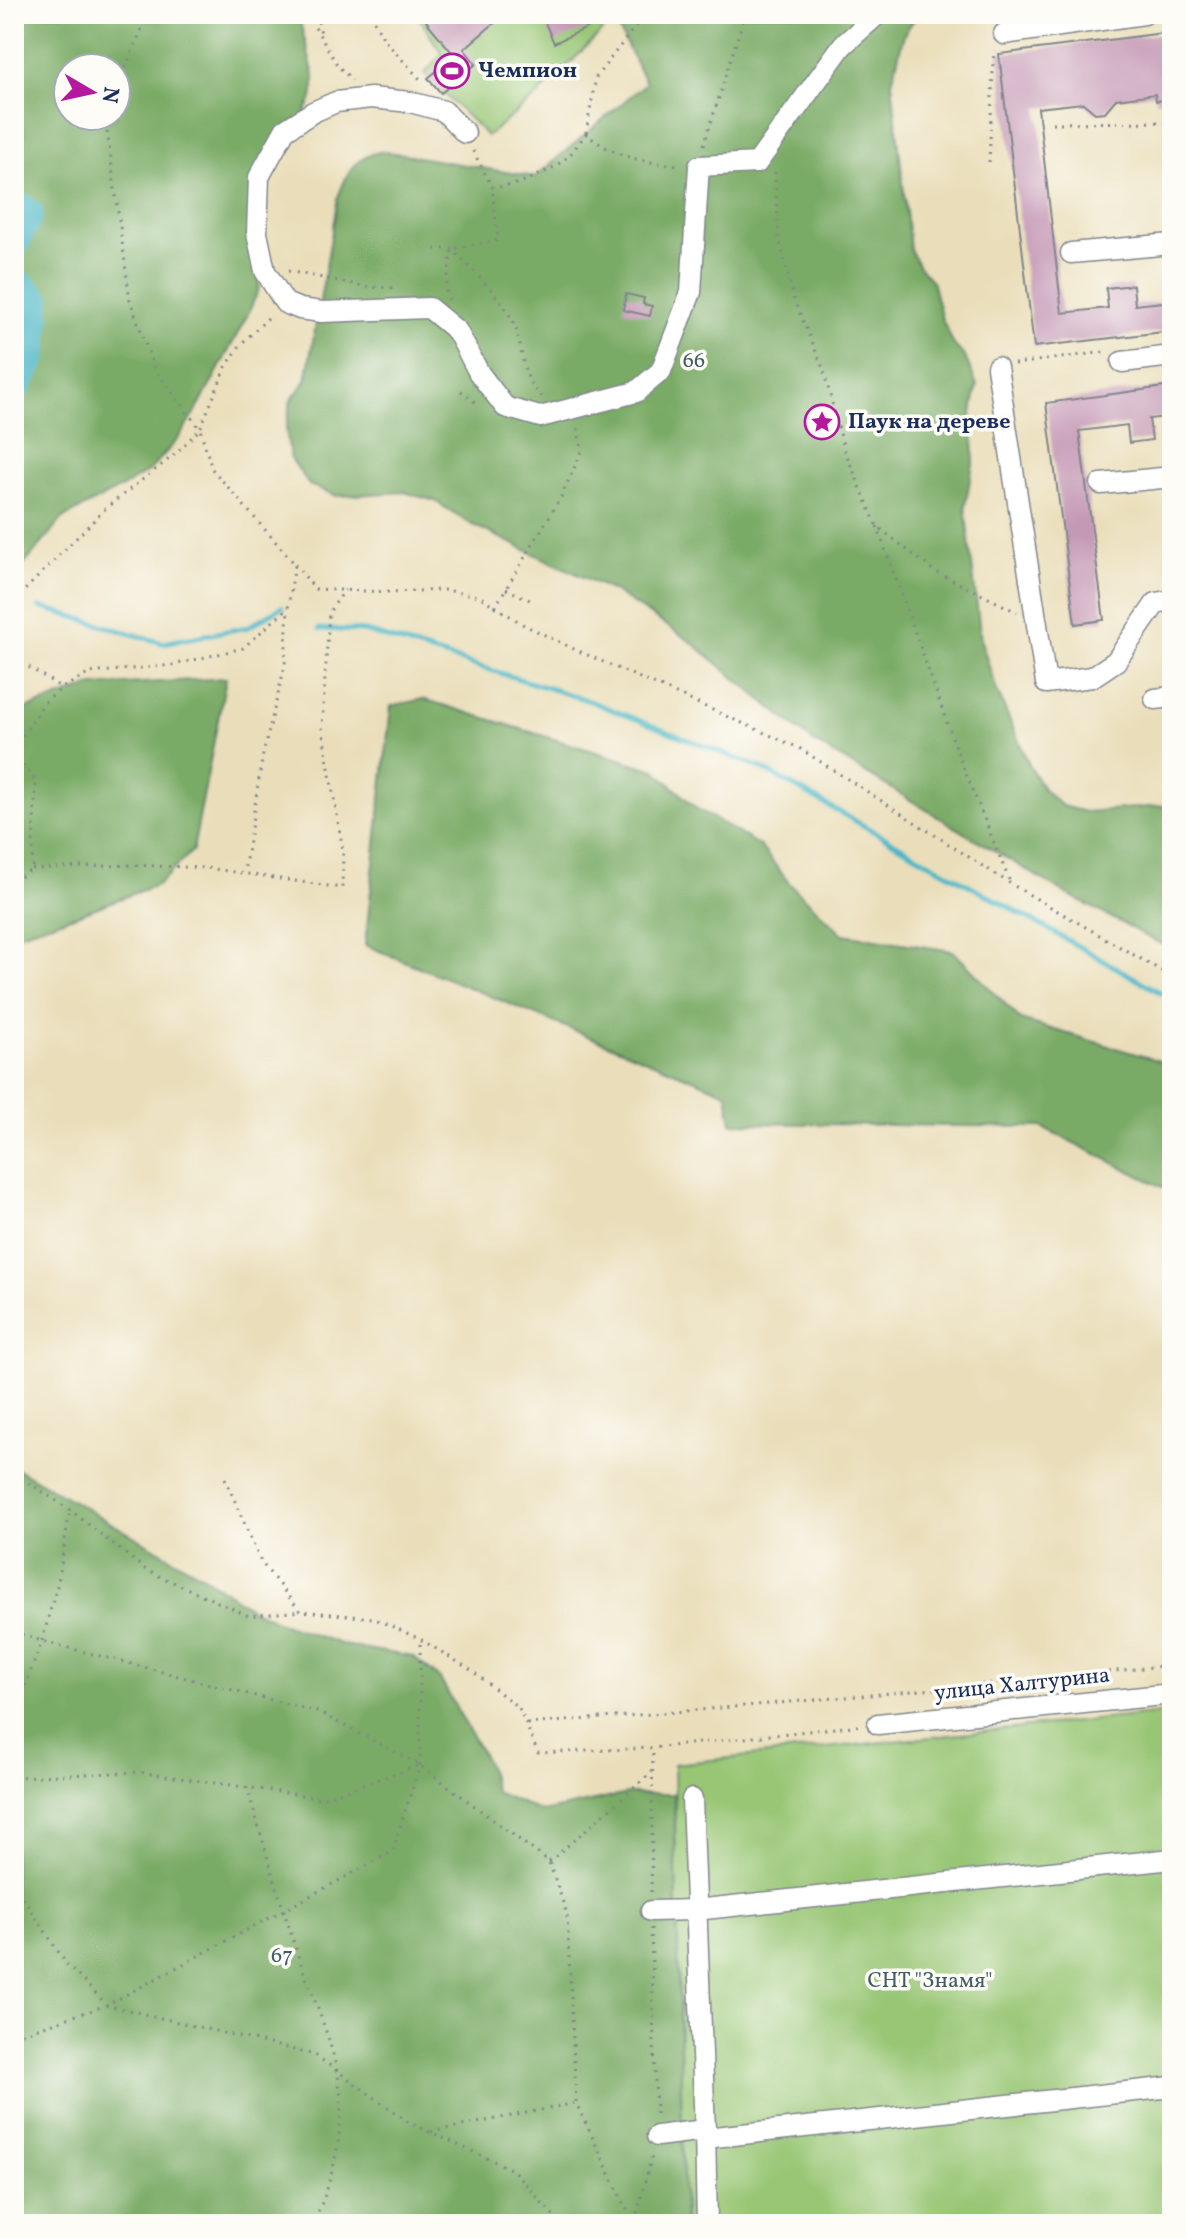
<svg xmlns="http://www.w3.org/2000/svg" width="1186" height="2238" font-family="Vollkorn,serif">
<rect width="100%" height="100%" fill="#fdfcf7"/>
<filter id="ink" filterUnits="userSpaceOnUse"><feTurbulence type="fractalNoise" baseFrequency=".0125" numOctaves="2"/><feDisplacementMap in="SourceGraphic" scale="16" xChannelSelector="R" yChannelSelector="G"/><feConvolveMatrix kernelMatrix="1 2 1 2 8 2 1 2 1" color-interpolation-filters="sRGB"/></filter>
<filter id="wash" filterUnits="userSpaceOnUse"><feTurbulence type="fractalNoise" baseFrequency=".006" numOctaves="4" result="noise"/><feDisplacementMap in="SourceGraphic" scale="32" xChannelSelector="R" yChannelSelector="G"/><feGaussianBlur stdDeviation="1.8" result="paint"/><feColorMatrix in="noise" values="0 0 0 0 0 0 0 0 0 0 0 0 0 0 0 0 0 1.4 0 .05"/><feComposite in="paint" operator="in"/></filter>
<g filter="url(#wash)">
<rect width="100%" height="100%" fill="#eadeba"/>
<g fill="#98c675" stroke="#5a7a6a" stroke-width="2">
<polygon points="417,14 599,14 607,26 537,96 487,136 428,78 425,73 442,54"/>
<polygon points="1172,1712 1172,2224 684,2224 674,1764"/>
</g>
<g fill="#7aab66" stroke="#4a6d62" stroke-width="2" fill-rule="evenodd">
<path d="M 14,14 L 298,14 L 315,79 L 312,99 L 304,115 L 268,167 L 259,262 L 259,288 L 249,312 L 198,408 L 178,439 L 150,470 L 121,488 L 63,518 L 14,577 ZM 68,68 L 116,68 L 116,116 L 68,116 Z"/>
<path d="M 611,14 L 918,14 L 904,34 L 892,82 L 910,249 L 919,267 L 932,281 L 942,319 L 954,345 L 965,357 L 977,385 L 972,413 L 974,459 L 965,506 L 981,641 L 997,691 L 1030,767 L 1044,790 L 1062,806 L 1085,812 L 1172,805 L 1172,950 L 1063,892 L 812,741 L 690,641 L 611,590 L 471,524 L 435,501 L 404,492 L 337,496 L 309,485 L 290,457 L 286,428 L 291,400 L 306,381 L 338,197 C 349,170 353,158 383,151 L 535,177 L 646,83 Z"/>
<polygon points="226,678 193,850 159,884 77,915 14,935 14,713 92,686"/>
<polygon points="423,699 655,770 696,808 760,846 790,884 843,934 953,951 1021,1020 1163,1062 1172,1068 1172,1192 1042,1127 732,1123 727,1093 365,945 391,706"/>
<polygon points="14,1467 203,1576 253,1610 286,1625 343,1645 413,1657 440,1679 487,1763 495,1792 542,1812 627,1794 674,1794 684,2224 14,2224"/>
</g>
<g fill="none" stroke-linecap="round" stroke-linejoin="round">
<g stroke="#4bb7c7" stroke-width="5">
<polyline points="40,607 163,643 248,627 282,607"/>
<polyline points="319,629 364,631 587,700 761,768 1172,999"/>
</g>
<g stroke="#4bb7c7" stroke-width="32">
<polyline points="14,205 27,214 14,241"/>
<polyline points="14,281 35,301 31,357 14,388"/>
</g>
</g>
<g id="blocks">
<g fill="#c499b6">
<polygon points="434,14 505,14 464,49 476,64 441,93 428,78 455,56 426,21"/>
<polygon points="541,14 592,14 596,24 554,43"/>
<polygon points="1172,32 1172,99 1156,101 1155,94 1116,99 1105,112 1095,113 1083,103 1038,108 1062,313 1108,308 1106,288 1133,285 1135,305 1172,301 1172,331 1034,347 999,54"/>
<polygon points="626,294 644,298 643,304 652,306 650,316 623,310"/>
<polygon points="1172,386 1172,416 1149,419 1152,440 1129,443 1127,425 1079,431 1104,620 1075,624 1046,403"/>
</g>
</g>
</g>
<g filter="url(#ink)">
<use href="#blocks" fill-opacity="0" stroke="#82868c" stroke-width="2"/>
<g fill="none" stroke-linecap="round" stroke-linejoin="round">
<g stroke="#82868c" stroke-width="23">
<g id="minor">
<polyline points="1004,34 1144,14"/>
<polyline points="465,133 444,111 410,102 371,98 336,102 313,112 285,130 259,177 257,233 265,271 285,303 300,309 322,312 429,308 457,331 479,373 505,407 540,417 636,392 661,371 691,292 699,166 757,163 842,46 878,14"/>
<polyline points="1071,253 1172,244"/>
<polyline points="1122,362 1172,356"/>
<polyline points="997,367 1046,683 1092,677 1116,661 1156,603 1172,600"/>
<polyline points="1101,484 1172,477"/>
<polyline points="1155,699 1172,697"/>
<polyline points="878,1724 1172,1694"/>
<polyline points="692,1799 705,2130"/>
<polyline points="651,1911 695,1910 1172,1859"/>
<polyline points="657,2136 705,2130 707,2224"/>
<polyline points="705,2138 1172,2087"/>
</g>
</g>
<g stroke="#82868c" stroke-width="3" stroke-dasharray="2 6" stroke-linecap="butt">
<polyline points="307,14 338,66 352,80"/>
<polyline points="316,14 322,37"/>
<polyline points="370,14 385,41 420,79 419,84"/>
<polyline points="116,90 148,14"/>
<polyline points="105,116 130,300 154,368 200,429 212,469 295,564 288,608 285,666 263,754 244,872"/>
<polyline points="1052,123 1172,122"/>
<polyline points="586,133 596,77 645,14"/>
<polyline points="704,145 745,14"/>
<path d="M 473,151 L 492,187 C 514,188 547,174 565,159 C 573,153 579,142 586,134 C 615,157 644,163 681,165"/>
<polyline points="989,162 994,50"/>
<polyline points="775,172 779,238 794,300 823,368 844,449 877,526 934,571 1017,612"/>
<path d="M 435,249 L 452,249 C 471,269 494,290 509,314 C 526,340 516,377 544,398"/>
<polyline points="288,271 368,287 398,288"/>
<polyline points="449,300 446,290 452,249 498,240 492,187"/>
<polyline points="1014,364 1105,352"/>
<polyline points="461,391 478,405"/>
<polyline points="877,526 960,759 1010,882"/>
<polyline points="295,564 315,589 389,592 445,590 479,596 524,625 576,650 799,748 1011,884 1172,977"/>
<polyline points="506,589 530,600"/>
<polyline points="14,601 107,507 173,456 200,429 226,367 241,344 272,314"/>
<polyline points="495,607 561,497 582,451 577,426"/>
<polyline points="14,651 22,663 14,674"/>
<polyline points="22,663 62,688"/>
<polyline points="14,749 44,703 62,688 90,673 173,665 243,648 288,608"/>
<polyline points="14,752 36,782 32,869 14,881"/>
<polyline points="32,869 131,865 207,868 342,888 343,851 322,727 329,612 345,590"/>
<polyline points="14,1476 31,1484 70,1510 146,1570 249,1616 300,1611"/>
<polyline points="225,1478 261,1562 300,1611 373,1618 420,1639 471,1670 519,1708 538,1753 653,1748 862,1725"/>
<polyline points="14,1632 42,1641 318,1712 420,1765 549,1862 567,1914 576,2103 634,2224"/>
<polyline points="14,1716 42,1641 58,1582 70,1510"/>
<path d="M 527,1724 C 742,1707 957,1688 1172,1665"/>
<polyline points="14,1777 138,1772 322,1798 420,1765"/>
<path d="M 247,1787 C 264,1844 280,1901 299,1958 C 315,2005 340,2055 341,2105 C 342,2139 329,2195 312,2224"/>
<polyline points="549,1862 652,1772"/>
<polyline points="14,1884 67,1965 107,2005 315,2055 410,2123 513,2170 561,2224"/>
<polyline points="651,1892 653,1748"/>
<polyline points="651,1928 656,2116"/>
<polyline points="14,2036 107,2005 392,1852 420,1765 420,1639"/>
<polyline points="431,2132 576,2103"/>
<polyline points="635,2221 652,2155"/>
</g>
<use href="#minor" stroke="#fff" stroke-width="20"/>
</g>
</g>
<defs>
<g id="stadium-ring" transform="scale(1.8)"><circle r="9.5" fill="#fdfcf7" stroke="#b5179e" stroke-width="1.5"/><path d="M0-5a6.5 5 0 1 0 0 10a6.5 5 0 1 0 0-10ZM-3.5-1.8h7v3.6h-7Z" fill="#b5179e"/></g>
<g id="sight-ring" transform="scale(1.8)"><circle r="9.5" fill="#fdfcf7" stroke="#b5179e" stroke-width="1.5"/><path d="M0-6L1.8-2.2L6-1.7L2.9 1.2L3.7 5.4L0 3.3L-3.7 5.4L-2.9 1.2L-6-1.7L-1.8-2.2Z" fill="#b5179e"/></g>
</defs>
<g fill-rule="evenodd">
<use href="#stadium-ring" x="452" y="71"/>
<use href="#sight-ring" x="822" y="422"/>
</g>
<g text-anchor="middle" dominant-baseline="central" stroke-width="7" stroke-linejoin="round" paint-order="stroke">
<g font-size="22" font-weight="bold" fill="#1b2f5e" stroke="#fdfcf7" text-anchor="start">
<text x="478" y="71">Чемпион</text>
<text x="848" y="422">Паук на дереве</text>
</g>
<g font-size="22" fill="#405c65" stroke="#fdfcf7">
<text x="694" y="361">66</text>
<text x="282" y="1956">67</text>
<text x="930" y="1981">СНТ "Знамя"</text>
</g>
<g font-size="22" fill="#1b2f5e" stroke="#fdfcf7">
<text transform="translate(1022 1685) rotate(-6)">улица Халтурина</text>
</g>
</g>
<rect width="1186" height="2238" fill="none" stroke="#fdfcf7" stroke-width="48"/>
<g transform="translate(92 92) rotate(99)"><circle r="38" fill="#fdfcf7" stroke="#a3aaba" stroke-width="2"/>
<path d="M0-6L14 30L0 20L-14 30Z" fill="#b5179e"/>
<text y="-12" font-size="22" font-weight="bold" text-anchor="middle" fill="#1b2f5e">N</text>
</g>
</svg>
